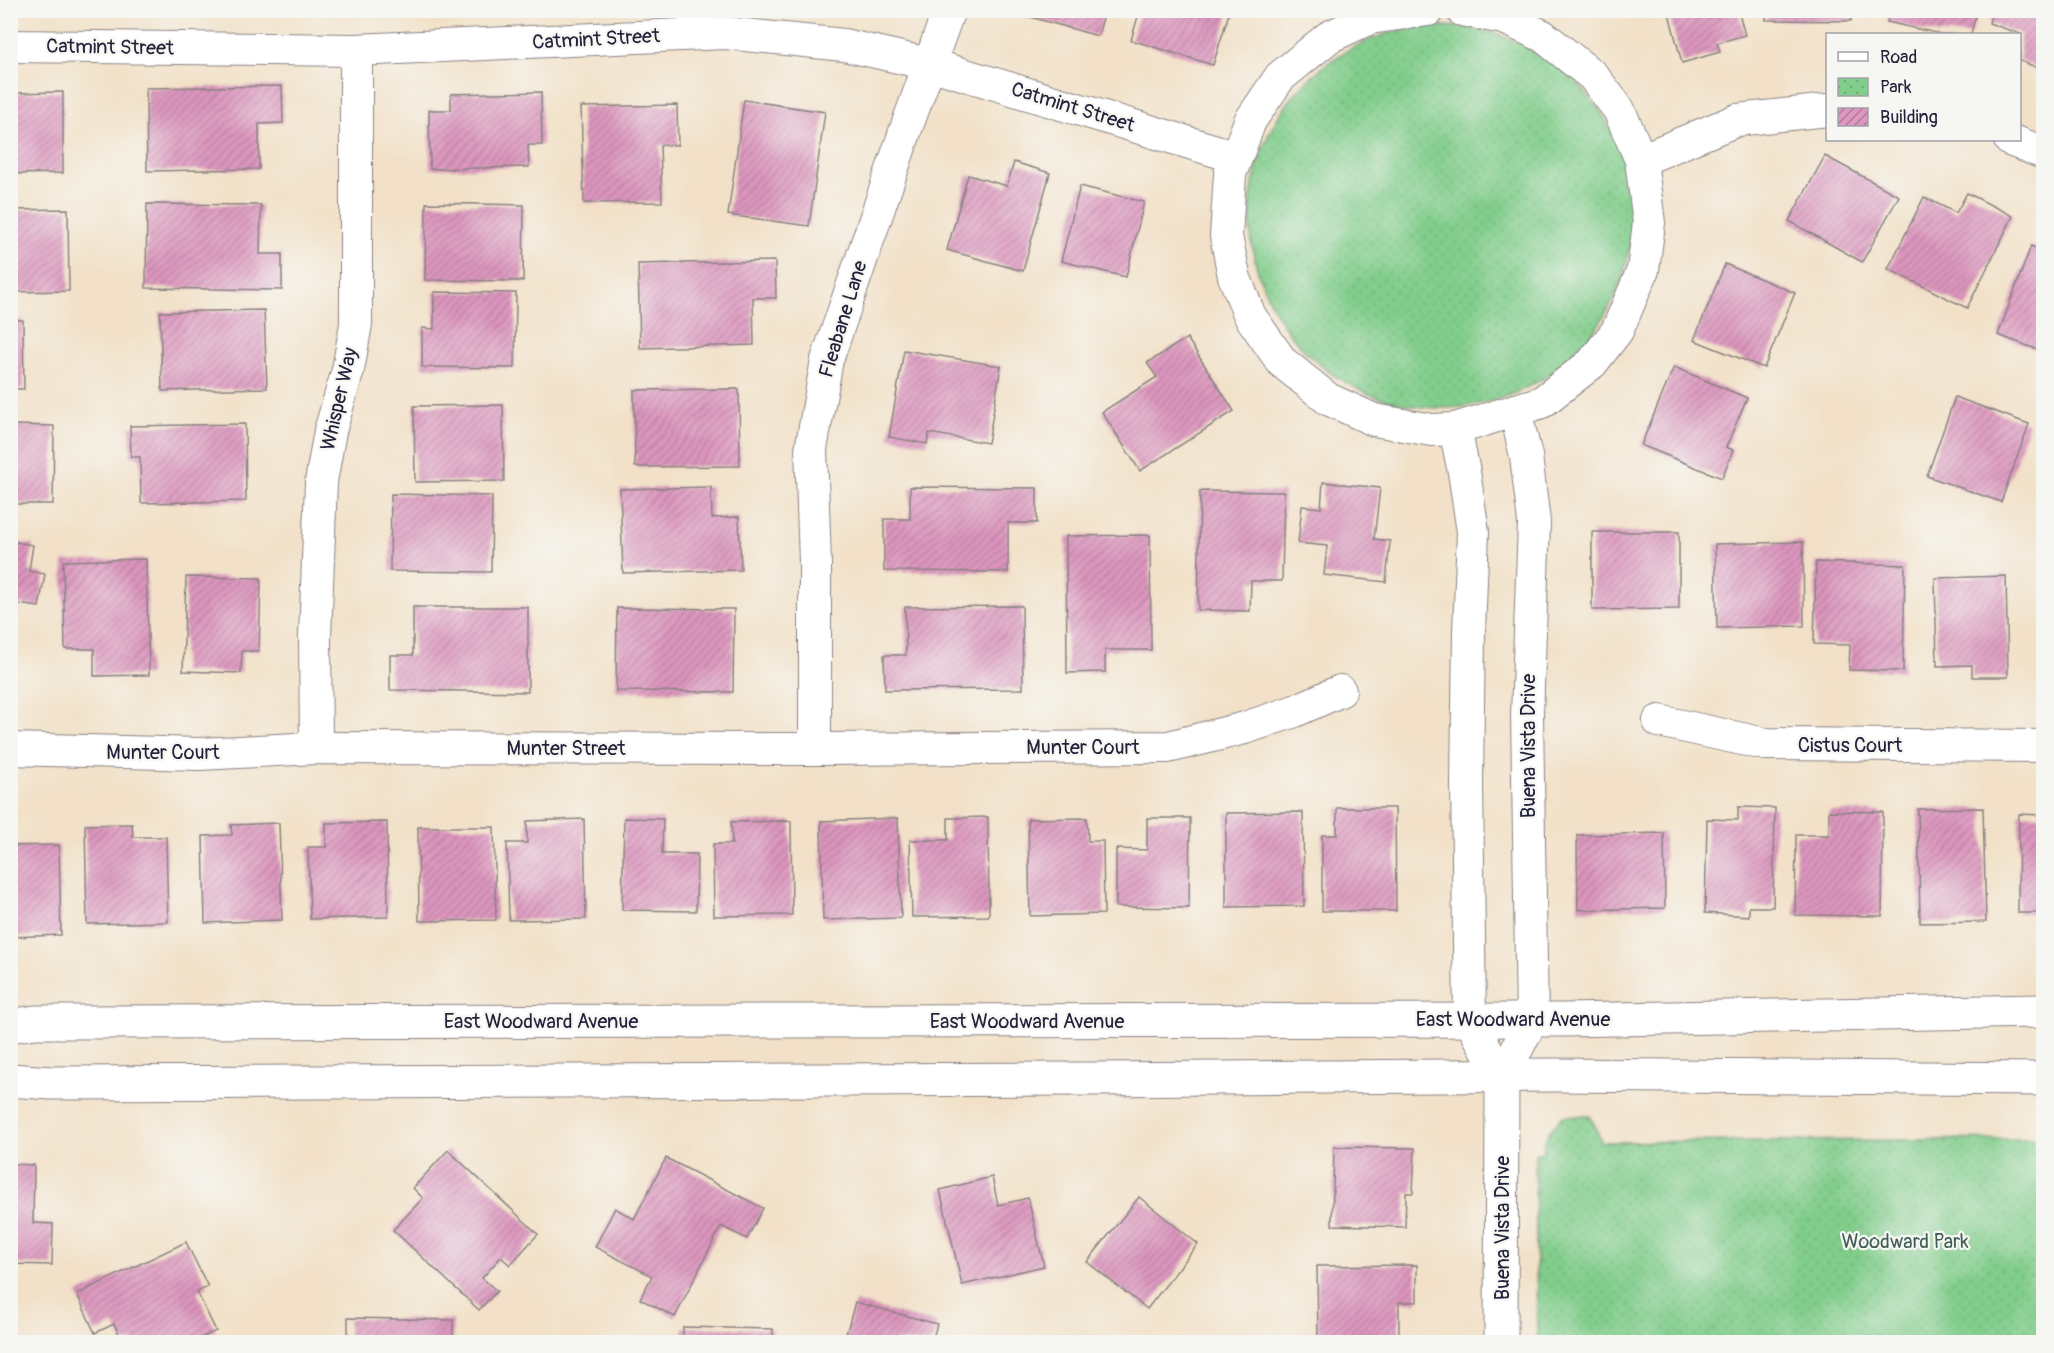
<svg xmlns="http://www.w3.org/2000/svg" width="2054" height="1353" font-family="Pangolin,sans-serif">
<defs>
<pattern id="park-dots" width="8" height="8" patternUnits="userSpaceOnUse" patternTransform="scale(1.5)"><rect width="8" height="8" fill="#81cd8b"/><path d="M2 2h.1M6 6h.1" fill="none" stroke="#6fb079" stroke-width="1.8" stroke-linecap="round"/></pattern>
<pattern id="building-hatch" width="6" height="6" patternUnits="userSpaceOnUse" patternTransform="scale(1.5)"><rect width="6" height="6" fill="#dd96be"/><path d="M-1 1l2-2M0 6l6-6M5 7l2-2" fill="none" stroke="#b37a9c"/></pattern>
</defs>
<rect width="100%" height="100%" fill="#f6f6f2"/>
<filter id="ink" filterUnits="userSpaceOnUse"><feTurbulence type="fractalNoise" baseFrequency=".0167" numOctaves="2"/><feDisplacementMap in="SourceGraphic" scale="12" xChannelSelector="R" yChannelSelector="G"/><feConvolveMatrix kernelMatrix="1 2 1 2 8 2 1 2 1" color-interpolation-filters="sRGB"/></filter>
<filter id="wash" filterUnits="userSpaceOnUse"><feTurbulence type="fractalNoise" baseFrequency=".008" numOctaves="4" result="noise"/><feDisplacementMap in="SourceGraphic" scale="24" xChannelSelector="R" yChannelSelector="G"/><feGaussianBlur stdDeviation="1.35" result="paint"/><feColorMatrix in="noise" values="0 0 0 0 0 0 0 0 0 0 0 0 0 0 0 0 0 1.4 0 .05"/><feComposite in="paint" operator="in"/></filter>
<g filter="url(#wash)">
<rect width="100%" height="100%" fill="#f2e1c8"/>
<g fill="url(#park-dots)" stroke="#527863" stroke-width="1.5">
<circle cx="1441" cy="217" r="191"/>
<path d="M 1563,1116 L 1590,1116 L 1602,1142 L 2043,1139 L 2043,1342 L 1537,1342 L 1535,1154 L 1543,1152 C 1546,1134 1550,1129 1563,1116 Z"/>
</g>
<g id="blocks">
<g fill="url(#building-hatch)">
<polygon points="1021,10 1105,10 1098,36 1020,14"/>
<polygon points="1140,10 1230,10 1213,65 1131,40"/>
<polygon points="1668,10 1738,10 1745,35 1717,43 1720,52 1682,63"/>
<polygon points="1766,10 1851,10 1851,21 1766,20"/>
<polygon points="1890,10 1977,10 1971,34 1940,34 1887,22"/>
<polygon points="1993,10 2044,10 2044,70 2020,61 2020,34 1989,23"/>
<polygon points="282,86 283,123 259,124 259,169 147,171 146,88"/>
<polygon points="63,92 63,173 10,174 10,93"/>
<polygon points="541,92 542,145 528,145 529,167 430,169 429,110 451,110 451,94"/>
<polygon points="744,100 825,112 809,226 728,215"/>
<polygon points="677,105 678,145 660,145 662,202 584,203 581,107"/>
<polygon points="1825,156 1899,196 1862,262 1789,221"/>
<polygon points="1014,162 1050,173 1023,271 947,250 968,175 1007,186"/>
<polygon points="1080,186 1144,202 1126,277 1061,261"/>
<polygon points="1967,193 2013,216 1967,308 1888,269 1924,197 1956,213"/>
<polygon points="426,203 524,205 523,281 425,280"/>
<polygon points="147,204 261,205 260,254 282,254 282,290 146,288"/>
<polygon points="68,209 69,291 10,292 10,210"/>
<polygon points="2031,246 2044,251 2044,352 1998,335"/>
<polygon points="775,261 776,298 753,298 754,345 640,348 638,264"/>
<polygon points="1725,264 1795,293 1764,368 1694,340"/>
<polygon points="434,292 516,293 515,368 422,367 422,328 434,329"/>
<polygon points="264,310 267,388 162,391 160,312"/>
<polygon points="10,320 23,320 24,389 10,389"/>
<polygon points="1187,338 1234,411 1140,471 1102,412 1157,377 1147,363"/>
<polygon points="904,350 1001,366 988,443 929,433 927,444 889,437"/>
<polygon points="1674,367 1747,398 1726,447 1733,450 1722,478 1641,445"/>
<polygon points="739,389 740,466 635,467 634,390"/>
<polygon points="1955,397 2029,424 2001,502 1927,476"/>
<polygon points="503,405 504,481 415,482 414,406"/>
<polygon points="245,424 246,501 141,503 140,457 131,457 130,426"/>
<polygon points="10,425 54,426 53,504 10,504"/>
<polygon points="1323,482 1380,488 1374,539 1390,541 1386,582 1324,575 1327,546 1298,543 1302,506 1321,508"/>
<polygon points="711,487 712,518 739,517 741,570 623,573 620,489"/>
<polygon points="910,487 1037,488 1037,523 1008,523 1008,572 884,571 884,519 910,519"/>
<polygon points="1200,491 1284,492 1282,581 1251,581 1250,611 1198,610"/>
<polygon points="391,494 492,496 491,572 390,571"/>
<polygon points="1592,532 1679,532 1679,609 1592,610"/>
<polygon points="1150,535 1151,650 1105,650 1105,672 1067,673 1066,536"/>
<polygon points="10,541 33,545 29,571 45,574 39,607 10,603"/>
<polygon points="1803,542 1804,626 1717,628 1715,544"/>
<polygon points="146,559 149,675 94,676 94,649 65,649 63,561"/>
<polygon points="1816,562 1905,565 1903,671 1849,670 1850,645 1814,644"/>
<polygon points="2006,576 2008,677 1972,677 1972,665 1937,666 1935,578"/>
<polygon points="186,577 261,578 259,651 242,651 241,673 183,671"/>
<polygon points="1022,606 1023,689 885,690 884,655 906,655 905,607"/>
<polygon points="413,607 528,607 528,692 390,690 390,655 413,655"/>
<polygon points="617,608 734,609 733,692 616,691"/>
<polygon points="1738,807 1775,808 1773,907 1749,907 1749,916 1705,913 1707,819 1738,820"/>
<polygon points="1337,808 1395,808 1396,911 1322,911 1322,835 1337,835"/>
<polygon points="1983,808 1986,922 1920,923 1918,809"/>
<polygon points="1829,811 1883,812 1882,916 1795,915 1796,835 1829,835"/>
<polygon points="1303,812 1304,906 1226,907 1226,813"/>
<polygon points="2019,814 2044,815 2044,913 2018,913"/>
<polygon points="988,817 989,916 912,917 910,840 948,840 948,818"/>
<polygon points="624,818 663,819 662,854 697,854 696,911 622,910"/>
<polygon points="898,818 901,918 823,920 821,821"/>
<polygon points="1087,818 1088,841 1103,841 1104,914 1030,916 1028,819"/>
<polygon points="1147,818 1190,818 1189,908 1116,907 1116,849 1147,850"/>
<polygon points="584,819 586,919 509,920 507,843 527,843 527,821"/>
<polygon points="791,821 792,915 714,916 713,844 732,844 731,822"/>
<polygon points="387,822 388,917 310,919 308,847 326,847 326,823"/>
<polygon points="279,823 282,920 205,923 203,836 232,835 231,825"/>
<polygon points="132,824 133,837 166,837 168,922 87,924 85,825"/>
<polygon points="418,827 494,827 496,920 419,921"/>
<polygon points="1664,833 1665,908 1578,910 1577,835"/>
<polygon points="59,845 61,935 10,937 10,846"/>
<polygon points="1334,1147 1415,1148 1413,1193 1406,1193 1405,1227 1332,1225"/>
<polygon points="448,1150 538,1234 510,1265 501,1257 482,1278 497,1291 479,1310 393,1230 423,1198 413,1188"/>
<polygon points="666,1158 763,1208 747,1239 721,1226 675,1317 640,1299 652,1276 595,1247 615,1208 634,1219"/>
<polygon points="10,1164 34,1165 33,1223 53,1224 52,1265 10,1264"/>
<polygon points="992,1177 998,1205 1028,1198 1044,1266 962,1285 940,1190"/>
<polygon points="1139,1197 1198,1244 1147,1309 1087,1262"/>
<polygon points="186,1242 208,1287 197,1292 216,1331 192,1342 123,1342 114,1324 95,1333 77,1294"/>
<polygon points="1417,1265 1417,1302 1399,1302 1399,1342 1318,1342 1317,1266"/>
<polygon points="855,1302 937,1324 932,1342 844,1342"/>
<polygon points="348,1318 453,1320 453,1342 348,1342"/>
<polygon points="683,1327 773,1329 773,1342 683,1342"/>
</g>
</g>
</g>
<g filter="url(#ink)">
<use href="#blocks" fill-opacity="0" stroke="#8a8282" stroke-width="1.5"/>
<g fill="none" stroke-linecap="round" stroke-linejoin="round">
<g stroke="#8a8282" stroke-width="34">
<g id="minor">
<polyline points="1428,10 1370,18 1329,37 1280,77 1250,121 1230,174 1226,236 1234,276 1250,316 1282,362 1328,399 1374,420 1432,430 1455,429 1542,402 1592,363 1617,331 1643,270 1649,223 1641,160 1619,110 1593,76 1543,36 1504,18 1462,10"/>
<polyline points="10,46 356,50 725,33 844,45 929,64 1236,157"/>
<polyline points="2010,140 2044,153"/>
<polyline points="1641,160 1737,120 1828,110"/>
<polyline points="1455,429 1464,472 1473,532 1469,631 1467,782 1470,1020 1502,1077"/>
<polyline points="1659,721 1765,744 2044,746"/>
<polyline points="316,748 315,637 321,482 330,431 348,370 356,324 356,50"/>
<polyline points="10,749 200,754 316,748 815,749 1168,747 1245,728 1295,711 1340,691"/>
<polyline points="815,749 815,563 811,449 827,360 907,126 949,10"/>
<polyline points="1502,1077 1532,1020 1527,715 1534,522 1526,456 1515,410"/>
</g>
</g>
<g stroke="#8a8282" stroke-width="35">
<g id="tertiary">
<polyline points="10,1026 35,1022 1564,1020 2044,1011"/>
<polyline points="10,1080 51,1083 1095,1079 1555,1075 2044,1079"/>
<polyline points="1501,1342 1502,1077"/>
</g>
</g>
<use href="#minor" stroke="#fff" stroke-width="32"/>
<use href="#tertiary" stroke="#fff" stroke-width="33"/>
</g>
</g>
<g text-anchor="middle" dominant-baseline="central" stroke-width="4.5" stroke-linejoin="round" paint-order="stroke">
<g font-size="20" fill="#22223b" stroke="#f6f6f2">
<text transform="translate(596 39) rotate(-3)">Catmint Street</text>
<text transform="translate(110 47) rotate(1)">Catmint Street</text>
<text transform="translate(1073 107) rotate(17)">Catmint Street</text>
<text transform="translate(843 319) rotate(-73)">Fleabane Lane</text>
<text transform="translate(339 399) rotate(-77)">Whisper Way</text>
<text x="1850" y="745">Cistus Court</text>
<text transform="translate(1528 746) rotate(-90)">Buena Vista Drive</text>
<text x="1083" y="747">Munter Court</text>
<text x="566" y="748">Munter Street</text>
<text x="163" y="752">Munter Court</text>
<text x="1513" y="1019">East Woodward Avenue</text>
<text x="541" y="1021">East Woodward Avenue</text>
<text x="1027" y="1021">East Woodward Avenue</text>
<text transform="translate(1502 1228) rotate(-90)">Buena Vista Drive</text>
</g>
<g font-size="20" fill="#435e57" stroke="#f6f6f2">
<text x="1905" y="1241">Woodward Park</text>
</g>
</g>
<rect width="2054" height="1353" fill="none" stroke="#f6f6f2" stroke-width="36"/>
<rect x="1826" y="33" width="195" height="108" fill="#f6f6f2" stroke="#a1a1a9" stroke-width="1.5"/>
<rect x="1838" y="52" width="30" height="9" fill="#ffffff" stroke="#a1a1a9" stroke-width="1.5"/>
<text x="1880" y="63" font-size="18" fill="#22223b">Road</text>
<rect x="1838" y="78" width="30" height="18" fill="url(#park-dots)" stroke="#a1a1a9" stroke-width="1.5"/>
<text x="1880" y="93" font-size="18" fill="#22223b">Park</text>
<rect x="1838" y="108" width="30" height="18" fill="url(#building-hatch)" stroke="#a1a1a9" stroke-width="1.5"/>
<text x="1880" y="123" font-size="18" fill="#22223b">Building</text>
</svg>
